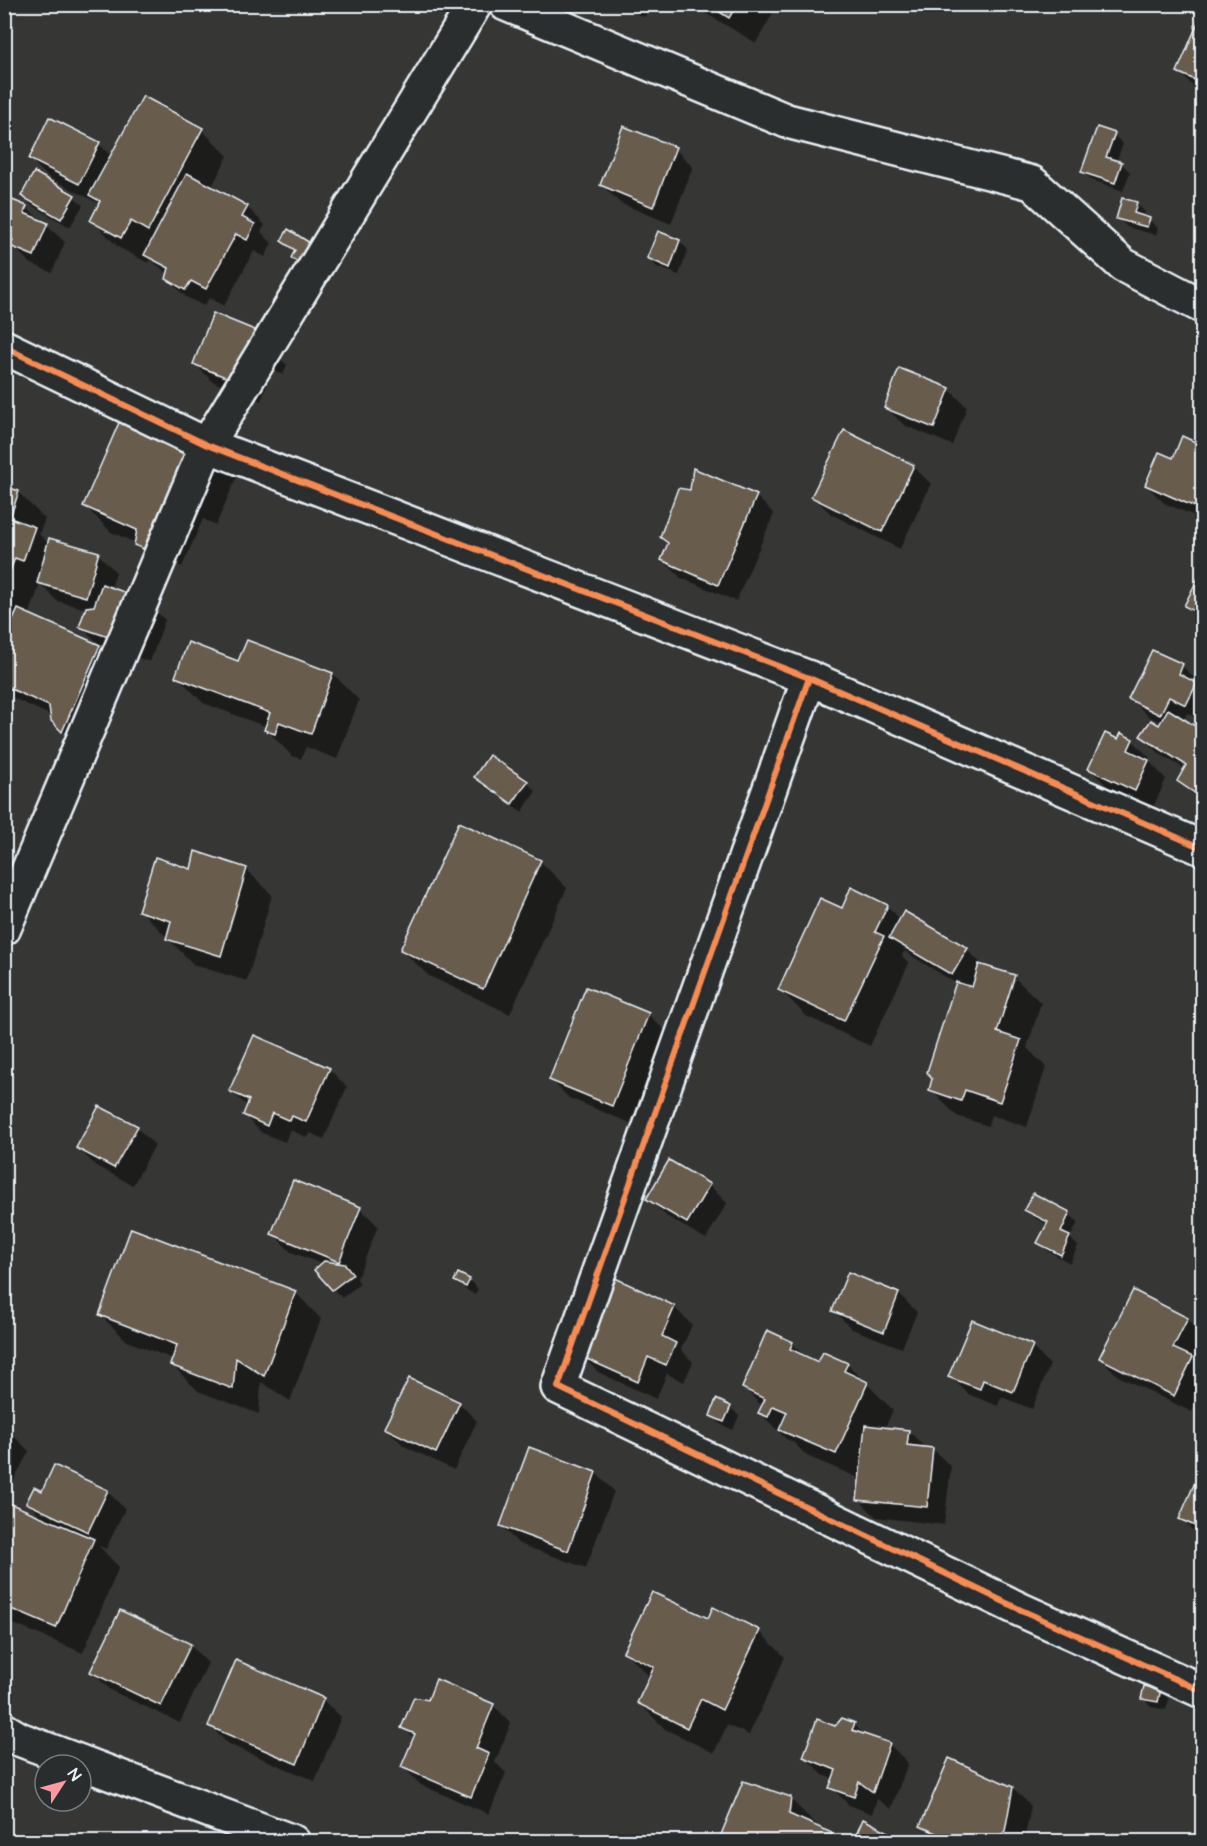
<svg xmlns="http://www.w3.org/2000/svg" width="1207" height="1846" font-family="'Architects Daughter',sans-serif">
<rect width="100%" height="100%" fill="#363634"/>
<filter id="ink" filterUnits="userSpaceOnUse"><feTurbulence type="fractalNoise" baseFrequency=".0167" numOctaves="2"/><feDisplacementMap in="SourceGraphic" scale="12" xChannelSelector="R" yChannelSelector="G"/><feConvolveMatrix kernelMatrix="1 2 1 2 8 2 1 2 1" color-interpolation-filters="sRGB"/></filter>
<g filter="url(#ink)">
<g fill="#0007" fill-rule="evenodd">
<polygon points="627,4 644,4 648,8 645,17 636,14"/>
<polygon points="690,4 778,4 756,43"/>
<polygon points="1200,22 1202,23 1202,92 1197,90 1179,72"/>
<polygon points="202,130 228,156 211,188 247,207 265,225 261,232 272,243 265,257 254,251 224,306 209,298 204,306 186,297 167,279 169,275 150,259 148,263 118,247 92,220 100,204 48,177 30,159 99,144 112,157"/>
<polygon points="1114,135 1123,144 1116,162 1121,163 1130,172 1123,191 1092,180 1083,171"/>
<polygon points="675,149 693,167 671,224 620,203 602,185"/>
<polygon points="23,196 74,197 83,205 70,227 31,205"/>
<polygon points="1136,203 1145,212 1143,218 1149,220 1158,228 1156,235 1127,227 1118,218"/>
<polygon points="4,204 12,207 26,207 65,242 52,273 30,263 17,250 4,243"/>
<polygon points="680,241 688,250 679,275 657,267 648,258"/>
<polygon points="277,356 287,365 283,375 273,370 261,401 213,382 195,364"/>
<polygon points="949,389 967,407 952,445 904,425 886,408"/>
<polygon points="128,406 240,469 216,525 203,519 182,567 175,563 162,571 136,543 111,532 85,506"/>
<polygon points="1183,438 1202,446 1202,519 1164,503 1146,485 1173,460"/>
<polygon points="913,466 931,484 900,549 831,514 813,497"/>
<polygon points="4,487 18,492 45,519 39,534 49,544 98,554 116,572 111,589 147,602 165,620 150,662 99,644 81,626 87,609 57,601 40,584 29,616 99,646 117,664 80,749 52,720 52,716 4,694 4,644 17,615 4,610"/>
<polygon points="692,492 756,496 774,514 736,601 681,578 663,560"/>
<polygon points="1202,573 1202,622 1186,605"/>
<polygon points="239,663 333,674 359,700 337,759 306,747 301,759 292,756 266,729 267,727 203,703 177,676"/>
<path d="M 1182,666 L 1200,684 L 1199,686 L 1202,690 L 1202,803 L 1179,781 L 1185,769 L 1160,754 L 1142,736 L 1160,727 L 1162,723 L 1148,716 L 1130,698 ZM 1187,713 L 1199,719 L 1196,728 L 1184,720 Z"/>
<polygon points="1132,740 1150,758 1149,761 1166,779 1153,808 1107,786 1089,768 1119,741"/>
<polygon points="490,757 527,783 536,791 522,812 484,786 476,777"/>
<polygon points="540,861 567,888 510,1014 429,976 402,950"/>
<polygon points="246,869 272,895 247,981 194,965 140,910 192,870"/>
<polygon points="887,906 901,920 905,913 967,950 985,967 1014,977 1041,1003 1027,1048 1046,1067 1027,1127 991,1115 988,1126 957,1116 931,1090 957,984 904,951 902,956 909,963 870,1046 806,1016 780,989 843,910"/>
<polygon points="648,1014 666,1032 630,1123 569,1098 551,1080"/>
<polygon points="329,1069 347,1087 324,1139 310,1133 308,1138 290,1130 285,1142 262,1133 244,1115 248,1107 231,1091"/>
<polygon points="137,1128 155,1145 133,1185 96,1166 78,1148"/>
<polygon points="709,1185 727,1203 706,1239 666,1216 648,1198"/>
<polygon points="1033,1195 1069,1214 1078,1222 1070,1238 1078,1246 1070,1263 1048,1251 1039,1243 1048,1225 1035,1218 1026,1210"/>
<polygon points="360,1208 378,1226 357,1279 360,1284 342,1298 333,1289 322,1264 291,1252 273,1234"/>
<polygon points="469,1280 478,1289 475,1295 465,1289 456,1281"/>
<polygon points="295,1292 321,1319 290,1401 261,1382 259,1414 198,1391 171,1364 173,1359 127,1341 100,1315"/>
<polygon points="899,1294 917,1312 902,1348 852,1329 834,1311"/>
<polygon points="674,1307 692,1325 681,1350 693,1362 684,1382 667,1374 656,1399 598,1372 580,1354"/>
<polygon points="1187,1319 1202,1334 1202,1342 1194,1360 1202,1369 1202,1391 1192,1412 1118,1376 1100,1358"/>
<polygon points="973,1322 1032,1347 1050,1365 1032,1409 1001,1397 998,1406 968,1394 950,1376"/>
<polygon points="792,1343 807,1359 818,1364 847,1364 893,1410 885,1428 909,1431 926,1449 933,1449 951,1467 944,1525 876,1517 858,1499 861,1479 807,1456 793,1442 786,1439 760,1413 763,1407 744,1388"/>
<polygon points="459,1403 477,1421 454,1470 404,1446 386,1428"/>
<polygon points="730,1407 739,1416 733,1430 720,1424 711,1415"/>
<polygon points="4,1426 29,1451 4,1499"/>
<polygon points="530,1449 596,1473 614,1491 586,1568 519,1544 501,1526"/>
<polygon points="1202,1469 1202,1540 1181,1518"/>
<polygon points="107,1491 125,1509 106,1549 99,1546 119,1567 83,1653 4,1620 4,1503 44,1519 28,1503 42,1493"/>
<polygon points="708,1620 759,1631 785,1657 749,1735 727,1725 714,1753 665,1729 639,1703 650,1677 625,1652"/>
<polygon points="190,1645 208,1663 180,1723 110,1690 92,1672"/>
<polygon points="1160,1690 1169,1699 1166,1710 1151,1707 1143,1698"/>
<polygon points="323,1700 341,1717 315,1781 228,1744 210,1726"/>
<polygon points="493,1705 511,1723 495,1762 506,1773 489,1814 421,1785 403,1767 415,1739 403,1728"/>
<polygon points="854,1724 865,1736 890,1745 908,1763 891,1809 877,1799 872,1814 849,1805 831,1787 834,1779 823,1775 805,1757 836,1728"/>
<polygon points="1013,1788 1031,1806 1024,1842 938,1842 922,1826"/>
<polygon points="790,1799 817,1825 817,1828 831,1834 838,1842 720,1842"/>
</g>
<g fill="#675c4e" stroke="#e8f1f8" stroke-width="1.5">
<polygon points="707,4 737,4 729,18"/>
<polygon points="1199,20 1202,22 1202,83 1177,72"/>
<polygon points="143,96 203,128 148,231 131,221 121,238 90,221 100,201 89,195"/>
<polygon points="49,117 100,142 79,184 29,159"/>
<polygon points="623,126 676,147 653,207 600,185"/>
<polygon points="1097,127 1115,133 1106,157 1122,162 1115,183 1081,172"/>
<polygon points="34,172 75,195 61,219 21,196"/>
<polygon points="187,173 248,206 242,217 255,224 247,240 236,234 206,289 191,281 185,290 166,279 169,268 144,255"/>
<polygon points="1122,198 1137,202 1134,213 1150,218 1147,227 1116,219"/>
<polygon points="10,199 27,206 24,213 48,223 34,256 10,246 13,240 4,236 4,202 11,205"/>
<polygon points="288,229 329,255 316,273 291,258 295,250 281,241"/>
<polygon points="658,231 680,240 670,268 647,258"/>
<polygon points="213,313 262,333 243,384 193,364"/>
<polygon points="899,368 950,388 934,428 884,408"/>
<polygon points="127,404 215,442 156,542 148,538 144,549 134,545 137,530 83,506"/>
<polygon points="844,430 914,465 882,532 811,497"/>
<polygon points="1182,436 1202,445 1202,510 1145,485 1159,452 1173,458"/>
<polygon points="693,468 757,495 718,585 661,560 668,543 660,537 678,488 690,490"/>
<polygon points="4,486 19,491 10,518 35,527 23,561 15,558 4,586"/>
<polygon points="49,538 99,552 86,597 37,583"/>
<polygon points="1202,570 1202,615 1184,606"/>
<polygon points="102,584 148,601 132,645 79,627 86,607 94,606"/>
<polygon points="18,609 100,645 62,732 51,721 49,706 4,686 4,640"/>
<polygon points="247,640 333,673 311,734 279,722 275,734 264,730 270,713 175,677 188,642 238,661"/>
<polygon points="1152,650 1183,664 1179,674 1197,683 1186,705 1169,697 1160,715 1128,699"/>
<polygon points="1168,709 1195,726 1198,717 1202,720 1202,798 1177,781 1186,765 1140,736 1151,720 1159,725"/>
<polygon points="1105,733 1118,739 1121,733 1133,739 1128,750 1149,760 1135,791 1088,769"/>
<polygon points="489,755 528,781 512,804 474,777"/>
<polygon points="459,822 541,860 483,989 400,950"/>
<polygon points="195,851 247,868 221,956 166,939 171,921 138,911 155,857 191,869"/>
<polygon points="851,887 888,905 875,932 884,936 844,1021 778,990 820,898 842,908"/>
<polygon points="904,911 968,948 952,975 889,938"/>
<polygon points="979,964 1015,975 997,1032 1021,1040 1000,1102 965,1090 961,1101 929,1090 932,1079 927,1072 956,982 972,987"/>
<polygon points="586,987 649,1013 612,1106 549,1080"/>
<polygon points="254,1035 330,1068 306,1122 292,1116 290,1121 272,1113 267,1126 243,1115 249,1100 229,1091"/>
<polygon points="99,1106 138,1126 114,1168 76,1148"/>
<polygon points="669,1160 710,1184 687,1223 646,1199"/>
<polygon points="293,1180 361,1207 339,1262 271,1234"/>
<polygon points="1033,1193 1070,1212 1061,1232 1070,1236 1061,1255 1037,1243 1048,1222 1024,1210"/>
<polygon points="131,1228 296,1291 264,1376 236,1358 233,1389 170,1365 177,1345 99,1315"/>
<polygon points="324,1261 345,1264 353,1274 332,1290 314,1270"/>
<polygon points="848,1272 899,1293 884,1332 832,1311"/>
<polygon points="458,1273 470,1279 466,1287 454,1281"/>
<polygon points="613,1277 675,1306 662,1336 676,1343 666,1365 648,1357 638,1382 578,1355"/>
<polygon points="1133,1290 1188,1318 1173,1348 1193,1357 1174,1396 1099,1358"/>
<polygon points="972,1320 1033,1345 1013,1392 983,1380 980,1389 948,1377"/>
<polygon points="767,1330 793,1342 790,1349 818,1362 823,1352 848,1363 844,1371 868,1382 836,1454 779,1430 787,1412 773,1406 768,1417 758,1413 765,1399 742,1388"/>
<polygon points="409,1378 460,1402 436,1453 384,1428"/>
<polygon points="716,1399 731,1406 724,1422 710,1416"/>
<polygon points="865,1425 909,1430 907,1445 933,1448 927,1507 857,1500"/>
<polygon points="529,1447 596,1472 568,1551 500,1526"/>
<polygon points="54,1465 108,1490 88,1532 26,1503 34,1487 42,1491"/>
<polygon points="1202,1466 1202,1529 1179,1519"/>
<polygon points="4,1501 94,1539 56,1628 4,1606"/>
<polygon points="652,1592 708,1618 713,1607 760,1630 722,1710 701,1699 687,1728 637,1703 654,1667 623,1652"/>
<polygon points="120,1610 191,1644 161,1706 90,1672"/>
<polygon points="236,1660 324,1698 297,1764 208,1726"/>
<polygon points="436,1679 494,1704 476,1748 489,1754 471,1797 401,1767 415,1734 401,1728 414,1697 428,1700"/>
<polygon points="1144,1686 1161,1689 1158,1702 1141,1699"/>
<polygon points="842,1718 855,1723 852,1730 890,1743 873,1792 859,1782 854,1797 829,1788 836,1770 803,1757 817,1719 835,1726"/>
<polygon points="949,1758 1013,1787 1005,1831 995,1842 956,1842 920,1826"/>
<polygon points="743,1781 791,1797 789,1814 832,1833 827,1842 718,1842"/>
<polygon points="863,1819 908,1842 853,1842"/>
</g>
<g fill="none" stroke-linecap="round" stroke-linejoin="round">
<g stroke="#e8f1f8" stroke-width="38">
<g id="minor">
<polyline points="506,4 787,121 1032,183 1123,265 1202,306"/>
<polyline points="4,347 207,445 809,678 1202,848"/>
<polyline points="809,678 558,1387 1021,1610 1202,1691"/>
<polyline points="4,928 207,445 475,4"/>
<polyline points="4,1730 19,1739 293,1842"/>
</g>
</g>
<use href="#minor" stroke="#2a2d2e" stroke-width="33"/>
<g stroke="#2a2d2e" stroke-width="10">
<g id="cycleway">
<polyline points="4,347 207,445 809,678 1202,848"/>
<polyline points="809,678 558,1387 1021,1610 1202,1691"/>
</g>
</g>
<use href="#cycleway" stroke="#f68b52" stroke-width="6"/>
</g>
</g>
<rect width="1207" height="1846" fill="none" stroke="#2a2d2e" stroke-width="24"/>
<rect x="12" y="12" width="1183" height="1822" fill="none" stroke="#e8f1f8" stroke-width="2" filter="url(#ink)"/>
<g transform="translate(63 1783) rotate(54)"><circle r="28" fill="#2a2d2e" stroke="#767b7f" stroke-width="1.5"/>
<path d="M0-4.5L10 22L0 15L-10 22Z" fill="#ff9aa2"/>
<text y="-9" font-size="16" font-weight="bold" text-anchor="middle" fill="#e8f1f8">N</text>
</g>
</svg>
